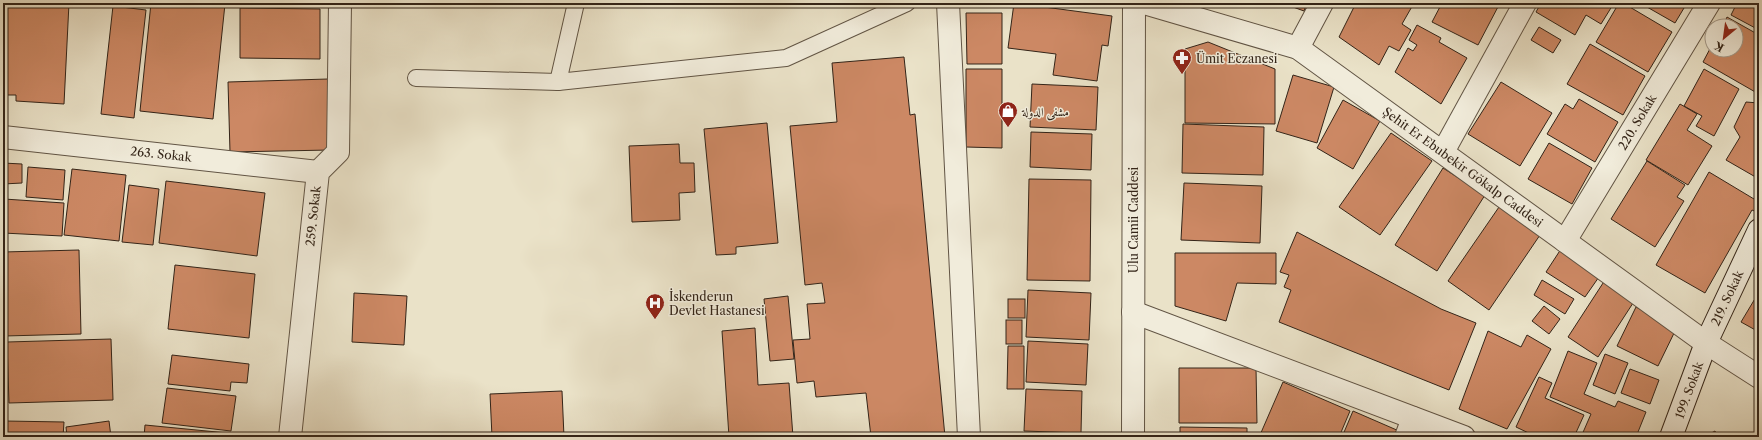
<svg xmlns="http://www.w3.org/2000/svg" width="1762" height="440" font-family="'Libre Caslon Text',Amiri,serif">
<rect width="100%" height="100%" fill="#eae2c8"/>
<filter id="stains"><feTurbulence type="fractalNoise" baseFrequency=".005" numOctaves="4"/><feColorMatrix values="0 0 0 0 .2 0 0 0 0 .09 0 0 0 0 .02 0 0 0 .5 -.17"/></filter>
<radialGradient id="worn" r=".72"><stop offset=".6" stop-color="#630" stop-opacity="0"/><stop offset="1" stop-color="#630" stop-opacity=".3"/></radialGradient>
<g fill="#cc8864" stroke="#332418">
<polygon points="3,3 69,3 64,104 16,101 16,95 3,95"/>
<polygon points="151,3 225,4 213,119 140,111"/>
<polygon points="1014,3 1112,16 1108,46 1102,45 1097,81 1053,75 1056,54 1008,48"/>
<polygon points="1282,3 1307,3 1304,11"/>
<polygon points="1356,3 1414,3 1402,24 1411,30 1399,51 1389,46 1379,65 1339,37"/>
<polygon points="1442,3 1500,3 1478,45 1432,22"/>
<polygon points="1541,3 1614,3 1601,24 1586,15 1575,35 1536,12"/>
<polygon points="1619,3 1623,3 1672,32 1648,72 1596,42"/>
<polygon points="1640,3 1687,3 1675,23"/>
<polygon points="1737,3 1759,3 1759,30 1731,15"/>
<polygon points="113,6 146,10 134,118 101,114"/>
<polygon points="240,8 320,9 320,59 240,58"/>
<polygon points="966,13 1002,13 1002,64 967,64"/>
<polygon points="1727,17 1759,35 1759,90 1757,93 1703,62 1712,45 1712,50 1736,50 1736,26 1723,26"/>
<polygon points="1417,25 1441,38 1439,42 1467,58 1441,104 1395,72 1408,48 1413,51 1417,45 1409,40"/>
<polygon points="1539,27 1561,40 1553,53 1531,40"/>
<polygon points="1208,42 1275,69 1275,124 1185,123 1185,49"/>
<polygon points="1590,44 1645,76 1623,115 1567,84"/>
<polygon points="904,57 910,115 915,114 945,437 871,437 866,393 816,397 814,381 797,383 793,340 810,339 807,304 825,303 822,283 805,285 790,126 837,122 832,63"/>
<polygon points="966,69 1002,69 1002,148 966,147"/>
<polygon points="1704,69 1739,89 1714,136 1696,126 1702,116 1684,106"/>
<polygon points="1293,75 1334,87 1317,143 1276,131"/>
<polygon points="328,79 330,150 230,152 228,82"/>
<polygon points="1501,82 1552,113 1520,166 1468,134"/>
<polygon points="1032,84 1098,87 1096,130 1030,127"/>
<polygon points="1579,99 1618,122 1595,162 1547,134 1565,104 1573,109"/>
<polygon points="1343,100 1380,121 1353,169 1317,148"/>
<polygon points="1746,102 1759,103 1759,179 1726,160 1740,137 1734,127"/>
<polygon points="1680,104 1697,114 1687,130 1712,146 1688,185 1646,160"/>
<polygon points="767,123 778,243 736,247 736,254 716,255 704,129"/>
<polygon points="1183,124 1264,127 1263,175 1182,173"/>
<polygon points="1031,132 1092,134 1091,170 1030,167"/>
<polygon points="1391,133 1432,161 1380,235 1339,207"/>
<polygon points="1549,143 1592,168 1572,204 1528,179"/>
<polygon points="679,144 680,163 694,163 695,192 679,193 680,220 632,222 629,146"/>
<polygon points="1647,161 1685,185 1677,197 1684,201 1655,247 1611,219"/>
<polygon points="3,163 22,164 22,183 3,184"/>
<polygon points="28,167 65,170 63,200 26,197"/>
<polygon points="1443,168 1485,195 1437,271 1395,245"/>
<polygon points="72,169 126,175 119,241 64,235"/>
<polygon points="1709,172 1754,199 1759,190 1759,213 1752,210 1705,293 1656,265"/>
<polygon points="1029,179 1091,180 1090,281 1027,280"/>
<polygon points="166,181 265,193 257,256 159,243"/>
<polygon points="1184,183 1262,186 1260,243 1181,240"/>
<polygon points="129,185 159,189 153,245 122,242"/>
<polygon points="4,199 64,203 62,236 3,233"/>
<polygon points="1499,207 1540,235 1489,310 1448,281"/>
<polygon points="1297,232 1441,309 1476,323 1449,390 1279,322 1291,290 1284,287 1289,275 1280,272"/>
<polygon points="1561,249 1601,274 1585,297 1546,272"/>
<polygon points="79,250 81,334 4,336 3,252"/>
<polygon points="1175,253 1276,253 1276,284 1237,283 1226,321 1175,306"/>
<polygon points="175,265 255,274 249,338 168,329"/>
<polygon points="1542,280 1574,299 1565,314 1534,295"/>
<polygon points="1605,280 1635,300 1598,357 1568,337"/>
<polygon points="1028,290 1091,293 1089,340 1026,337"/>
<polygon points="1759,292 1759,332 1741,322"/>
<polygon points="354,293 407,296 404,345 352,342"/>
<polygon points="788,296 794,359 770,361 764,299"/>
<rect x="1008" y="299" width="17" height="19"/>
<polygon points="1544,306 1560,319 1549,334 1532,321"/>
<polygon points="1636,307 1677,327 1658,366 1617,346"/>
<rect x="1006" y="320" width="16" height="24"/>
<polygon points="755,328 758,385 789,383 793,437 729,437 722,331"/>
<polygon points="1488,331 1521,347 1527,335 1551,349 1507,429 1459,409"/>
<polygon points="111,339 113,400 9,403 7,342"/>
<polygon points="1028,341 1088,344 1086,385 1026,382"/>
<polygon points="4,345 6,378 3,379 3,346"/>
<polygon points="1008,346 1024,346 1024,389 1007,389"/>
<polygon points="1568,351 1597,363 1584,394 1615,407 1618,401 1646,412 1636,437 1581,437 1591,414 1550,397"/>
<polygon points="1605,354 1628,363 1615,394 1593,385"/>
<polygon points="172,355 249,364 247,383 231,382 230,391 168,384"/>
<polygon points="1179,368 1256,368 1257,423 1179,423"/>
<polygon points="1630,369 1659,380 1650,404 1621,393"/>
<polygon points="1539,377 1552,383 1545,398 1584,415 1574,437 1537,437 1516,427"/>
<polygon points="1283,382 1350,411 1339,437 1315,437 1304,433 1302,437 1266,437 1260,435"/>
<polygon points="3,385 4,385 5,420 3,420"/>
<polygon points="167,388 236,396 231,431 162,423"/>
<polygon points="1026,389 1082,391 1081,433 1024,431"/>
<polygon points="562,391 564,437 492,437 490,394"/>
<polygon points="1353,411 1399,431 1397,437 1342,437"/>
<polygon points="5,421 64,422 63,437 5,437"/>
<polygon points="109,421 111,437 67,437 66,427"/>
<polygon points="145,425 258,436 258,437 144,437"/>
<polygon points="1180,427 1247,428 1247,437 1180,437"/>
<polygon points="1715,431 1718,437 1704,437"/>
</g>
<g fill="none" stroke-linecap="round" stroke-linejoin="round">
<g stroke="#615444" stroke-width="18">
<g id="lane">
<polyline points="576,3 558,82 786,58 907,3"/>
<polyline points="416,78 558,82"/>
</g>
</g>
<g stroke="#615444" stroke-width="24">
<g id="street">
<polyline points="948,3 969,437"/>
<polyline points="1144,3 1298,48 1706,343 1759,377"/>
<polyline points="1298,48 1322,3"/>
<polyline points="3,137 318,172"/>
<polyline points="1443,152 1525,3"/>
<polyline points="1565,241 1709,3"/>
<polyline points="1133,312 1464,437"/>
<polyline points="290,437 318,172 338,152 340,3"/>
<polyline points="1133,437 1134,3"/>
<polyline points="1406,437 1413,418"/>
</g>
</g>
<g stroke="#332418" stroke-width="24">
<polyline id="secondary" points="1671,437 1706,343 1759,230"/>
</g>
<use href="#lane" stroke="#f1ecdb" stroke-width="16"/>
<use href="#street" stroke="#f1ecdb" stroke-width="22"/>
<use href="#secondary" stroke="#f1ecdb" stroke-width="22"/>
</g>
<defs>
<g id="pharmacy-pin" transform="scale(1)"><path d="M0 17L-7.5 6A9.5 9.5 0 1 1 7.5 6Z" fill="#8f2418" stroke="#f1ecdb"/><path d="M-2-6h4v4h4v4h-4v4h-4v-4h-4v-4h4Z" fill="#fff"/></g>
<g id="shop-pin" transform="scale(1)"><path d="M0 17L-7.5 6A9.5 9.5 0 1 1 7.5 6Z" fill="#8f2418" stroke="#f1ecdb"/><path d="M-5-2.5h2.3a2.7 3.5 0 0 1 5.4 0H5L5.5 6h-11ZM-1.5-2.5h3a1.5 2.3 0 0 0-3 0Z" fill="#fff"/></g>
<g id="hospital-pin" transform="scale(1)"><path d="M0 17L-7.5 6A9.5 9.5 0 1 1 7.5 6Z" fill="#8f2418" stroke="#f1ecdb"/><path d="M-5-5h3v3.5h4V-5h3V5h-3V1.5h-4V5h-3Z" fill="#fff"/></g>
</defs>
<g fill-rule="evenodd">
<use href="#pharmacy-pin" x="1182" y="58"/>
<use href="#shop-pin" x="1008" y="111"/>
<use href="#hospital-pin" x="655" y="303"/>
</g>
<g text-anchor="middle" dominant-baseline="central" stroke-width="3" stroke-linejoin="round" paint-order="stroke">
<g font-size="12" fill="#332418" stroke="#f1ecdb" text-anchor="start">
<text x="1196" y="58">Ümit Eczanesi</text>
<text x="1022" y="111">مشفى الدولة</text>
<text x="669" y="296">İskenderun<tspan x="669" dy="14">Devlet Hastanesi</tspan></text>
</g>
<g font-size="12" fill="#332418" stroke="#f1ecdb">
<text transform="translate(1637 122) rotate(-59)">220. Sokak</text>
<text transform="translate(161 154) rotate(6)">263. Sokak</text>
<text transform="translate(1463 167) rotate(36)">Şehit Er Ebubekir Gökalp Caddesi</text>
<text transform="translate(313 216) rotate(-84)">259. Sokak</text>
<text transform="translate(1133 220) rotate(-90)">Ulu Camii Caddesi</text>
<text transform="translate(1727 298) rotate(-65)">219. Sokak</text>
<text transform="translate(1689 390) rotate(-70)">199. Sokak</text>
</g>
</g>
<rect width="1762" height="440" fill="none" stroke="#eae2c8" stroke-width="16"/>
<rect x="4" y="4" width="1754" height="432" fill="none" stroke="#332418" stroke-width="2"/>
<rect x="8" y="8" width="1746" height="424" fill="none" stroke="#332418"/>
<g transform="translate(1724 38) rotate(209)"><circle r="19" fill="#f1ecdb" stroke="#a59c8d"/>
<path d="M0-3L7 15L0 10L-7 15Z" fill="#8f2418"/>
<text y="-6" font-size="11" font-weight="bold" text-anchor="middle" fill="#332418">K</text>
</g>
<rect width="100%" height="100%" filter="url(#stains)"/>
<rect width="100%" height="100%" fill="url(#worn)"/>
</svg>
